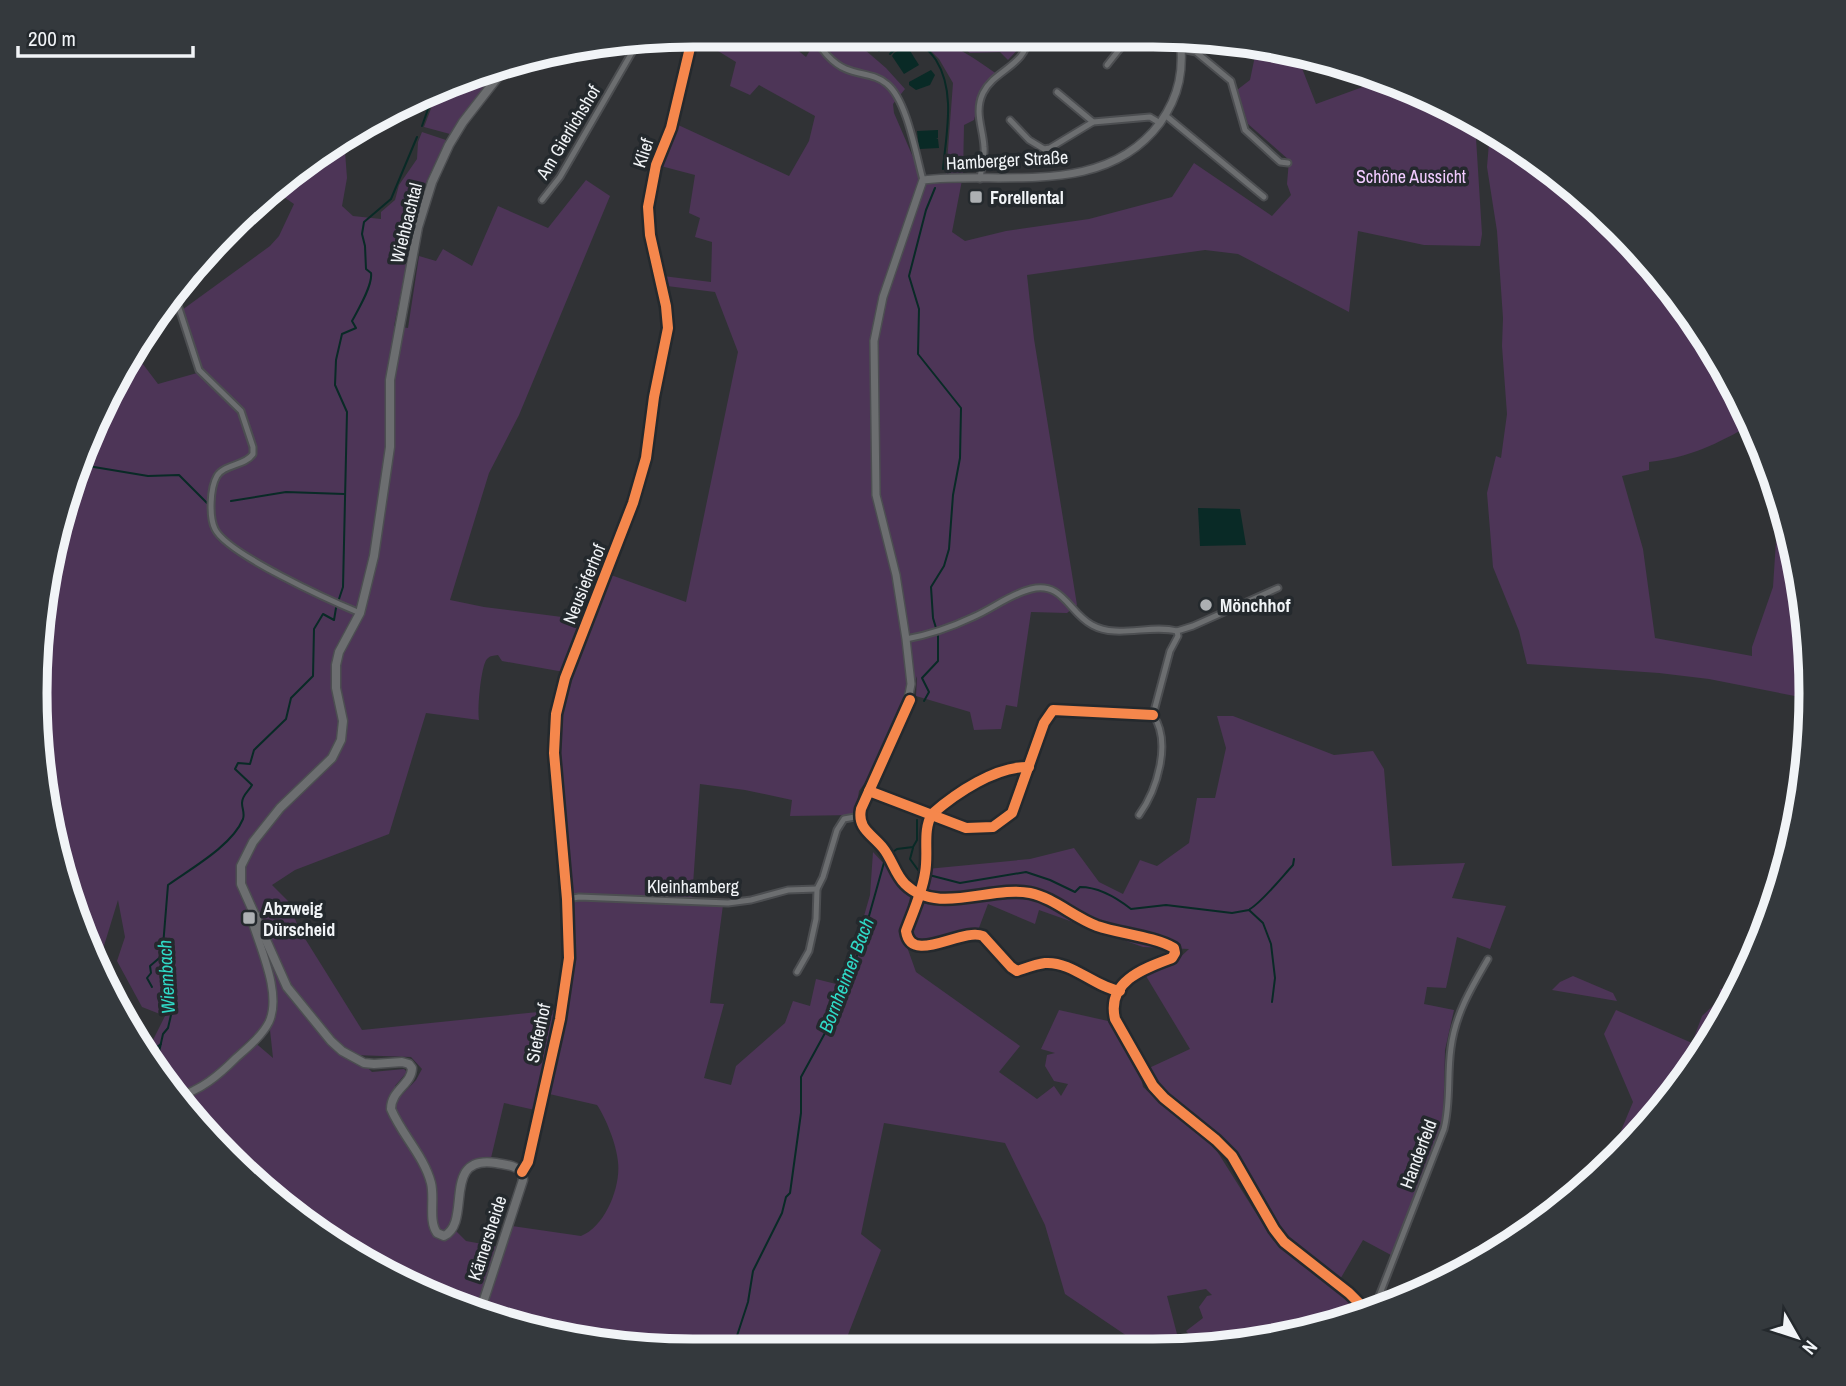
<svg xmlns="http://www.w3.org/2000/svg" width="1846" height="1386" font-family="'Archivo Narrow',sans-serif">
<rect width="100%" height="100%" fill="#303235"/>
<g fill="#4d3557" fill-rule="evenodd">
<path d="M 728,35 L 779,35 L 806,57 L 816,40 L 823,35 L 866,35 L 857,43 L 886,68 L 905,89 L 893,104 L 894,113 L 922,178 L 946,176 L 953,83 L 939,59 L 916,36 C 945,36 973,58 997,74 L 982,90 L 974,120 L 964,125 L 963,175 L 952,232 L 965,241 L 1006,231 L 1089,219 L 1172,197 L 1194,163 L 1272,216 L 1291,195 L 1287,184 L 1289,160 L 1248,124 L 1237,90 L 1250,80 L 1256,51 L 1264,48 L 1296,53 L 1316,104 L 1382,80 L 1444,103 L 1475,122 L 1482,234 L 1480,246 L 1424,245 L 1358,231 L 1349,312 L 1238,254 L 1205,250 L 1027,275 L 1034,339 L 1077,605 L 1067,613 L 1031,612 L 1017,707 L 1006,705 L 1001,729 L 974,730 L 970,712 L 916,696 L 917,676 L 908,701 L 867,780 L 859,791 L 855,815 L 790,816 L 792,800 L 745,790 L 700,784 L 692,899 L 571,894 C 563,841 547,762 558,711 C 568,664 592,619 611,575 L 686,602 L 738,352 L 715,292 L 667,286 L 663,276 L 711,282 L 712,242 L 695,237 L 700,218 L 689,213 L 695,175 L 657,165 L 676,124 L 789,176 L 809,141 L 815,116 L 759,85 L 750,95 L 730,86 L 736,62 L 718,51 Z"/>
<polygon points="949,36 1021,36 1020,47 1008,60 1000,52 970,53"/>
<polygon points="498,68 450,134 424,127 435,98 431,95"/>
<path d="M 1490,131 L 1553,171 L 1700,327 L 1752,424 C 1715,445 1691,457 1649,462 L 1649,470 L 1622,476 L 1643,549 L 1655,638 L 1752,656 L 1752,647 L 1773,587 L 1777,526 L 1771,497 L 1769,468 L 1798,564 L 1810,699 L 1709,679 L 1659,673 L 1527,664 L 1519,631 L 1493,567 L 1487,493 L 1496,456 L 1501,458 L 1507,414 L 1502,346 L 1503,318 L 1497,231 L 1487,167 Z"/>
<path d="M 422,132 L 446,140 L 421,193 L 394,326 L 408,328 L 419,256 L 436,261 L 443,249 L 472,266 L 498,206 L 548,228 L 586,180 L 610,196 L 519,415 L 489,473 L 450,600 L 484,607 L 585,620 L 564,672 L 502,661 L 498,655 C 493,656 491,655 487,659 C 481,665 477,710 479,720 L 426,713 L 389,834 L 295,870 L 272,885 L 288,901 L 299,929 L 362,1030 L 558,1010 L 535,1110 L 504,1103 L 491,1158 L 478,1158 L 464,1167 L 450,1225 L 466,1241 L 499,1247 L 477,1314 L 364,1263 L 228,1159 L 146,1059 L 149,1048 L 165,1016 L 142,1007 L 117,961 L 125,937 L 118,900 L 103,949 L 109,963 L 104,973 L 70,905 L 36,736 L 48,564 L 103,402 L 136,355 L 158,384 L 197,373 C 224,401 248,411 251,454 L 256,452 L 243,409 L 202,371 L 182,310 L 270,246 L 279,236 L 294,204 L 275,191 L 344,138 L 347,178 L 342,206 L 353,216 L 381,219 L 381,212 L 395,200 L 399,185 L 417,159 L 418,142 ZM 270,1008 L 276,1008 L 270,1030 L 273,1058 L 253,1041 L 228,1072 L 209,1078 L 261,1028 L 268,1018 ZM 354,1055 L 411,1057 L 422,1069 L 416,1080 L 397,1100 L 395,1086 L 407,1072 L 404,1069 L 372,1072 Z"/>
<path d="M 1217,716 L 1233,716 L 1334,755 L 1373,751 L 1384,769 L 1392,866 L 1465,863 L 1452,898 L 1506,906 L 1490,949 L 1457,937 L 1446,988 L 1427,987 L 1424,1004 L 1454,1010 L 1445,1050 L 1443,1125 L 1391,1255 L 1363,1240 L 1335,1288 L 1358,1309 L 1361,1317 L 1307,1330 L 1296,1318 L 1288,1326 L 1283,1322 L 1266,1339 L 1264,1339 L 1252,1328 L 1240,1345 L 1212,1345 L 1205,1334 L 1193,1339 L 1186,1331 L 1203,1318 L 1199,1307 L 1207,1296 L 1212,1295 L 1206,1289 L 1167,1296 L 1177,1334 L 1186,1339 L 1187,1345 L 1171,1345 L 1163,1341 L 1154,1345 L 1130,1345 L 1127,1336 L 1065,1294 L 1045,1225 L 1005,1143 L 884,1123 L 861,1234 L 881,1250 L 844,1345 L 607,1345 L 484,1317 L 512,1226 L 581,1236 C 605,1227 621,1187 618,1162 C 617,1146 606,1118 597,1105 L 545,1093 L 570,973 L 571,903 L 579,899 L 723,905 L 710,1003 L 724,1004 L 704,1078 L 731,1085 L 736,1066 L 785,1023 L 793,1001 L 810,1006 L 816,979 L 844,986 L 870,895 L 873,852 L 911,893 L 902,933 L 916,972 L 1020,1046 L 999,1072 L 1037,1099 L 1054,1086 L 1061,1096 L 1068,1084 L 1054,1081 L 1045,1066 L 1047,1055 L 1055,1053 L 1041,1049 L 1059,1010 L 1108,1021 L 1140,1072 L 1143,1087 L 1215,1148 L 1273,1240 L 1300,1264 L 1325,1280 L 1315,1262 L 1286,1240 L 1233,1152 L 1208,1126 L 1176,1103 L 1159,1087 L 1149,1068 L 1190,1049 L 1146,976 L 1175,962 L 1189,949 L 1143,947 L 1039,910 L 1035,924 L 988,904 L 977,933 C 953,930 934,949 912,942 L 908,931 L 921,899 L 927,869 L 1030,859 L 1074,848 L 1099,882 L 1123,894 L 1140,860 L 1157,866 L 1189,843 L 1197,798 L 1215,798 L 1226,748 Z"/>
<polygon points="1573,976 1613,993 1617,1001 1552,990 1560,982"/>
<polygon points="1738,987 1700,1058 1619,1158 1605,1169 1633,1102 1604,1034 1616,1010 1692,1043 1702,1016 1719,1000 1720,989"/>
</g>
<g fill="#092a26">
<polygon points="874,36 896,36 879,52 868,42"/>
<polygon points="907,46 919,65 904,74 892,56 894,53"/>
<polygon points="931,70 935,75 930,85 916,90 909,85 909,82"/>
<polygon points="938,130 938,138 936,139 938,139 939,148 919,149 917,131"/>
<polygon points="1198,508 1240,509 1246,545 1200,546"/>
</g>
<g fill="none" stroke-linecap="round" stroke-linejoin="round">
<g stroke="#092a26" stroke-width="2">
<path d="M 913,36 C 921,43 930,51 936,60 C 956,92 946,134 943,169"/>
<polyline points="890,54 907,38"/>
<polyline points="422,126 433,95"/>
<polyline points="935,188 926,210 909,276 919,309 918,354 961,408 960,458 953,495 949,549 944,566 931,587 933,618 936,628"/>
<polyline points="82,465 148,476 179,475 207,503"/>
<polyline points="231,501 286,492 344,494"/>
<path d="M 339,599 L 343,587 L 347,412 L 335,385 L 336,360 L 342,334 L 356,328 L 352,321 C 358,310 373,285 371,273 L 366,269 L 365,246 L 362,234 L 364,222 L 391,199 L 417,137"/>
<polyline points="924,701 929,692 922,678 938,661 938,636"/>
<polyline points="913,848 910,859 918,870 922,872"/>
<polyline points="889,855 897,849 913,847 917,840 917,820"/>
<path d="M 929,875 L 960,883 L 1026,872 L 1050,880 L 1075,892 L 1080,887 C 1100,887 1117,898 1131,909 L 1166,905 L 1232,913 L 1249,910 L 1263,923 L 1271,944 L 1275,978 L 1272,1002"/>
<path d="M 1250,909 C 1263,901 1282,877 1293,865 L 1294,859"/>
<polyline points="152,987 147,978 151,973 150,966 164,954"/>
<polyline points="154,1049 161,1044"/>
<polyline points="143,1052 147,1051"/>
<path d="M 155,1070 L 163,1034 L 168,1028 L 171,1015 L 169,979 L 163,946 L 168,885 C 190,869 232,846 243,819 C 245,813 242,809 242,803 C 242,795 249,791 252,785 L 235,769 L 238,763 L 250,764 L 254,750 L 286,719 L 291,698 L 313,676 L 314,629 L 323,614 L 334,620 L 336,608"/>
<polyline points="1682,1081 1699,1055 1703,1053"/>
<polyline points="1630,1125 1637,1117 1651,1114 1659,1098 1670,1096"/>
<polyline points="1622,1154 1627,1133"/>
<polyline points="734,1345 748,1302 753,1271 782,1213 786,1197 790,1193 801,1113 801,1077 831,1022 860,948 885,859"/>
</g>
<g stroke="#4c4e51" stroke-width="9">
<g id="minor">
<path d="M 812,35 C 821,48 831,63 846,69 C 860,75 876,74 887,84 C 907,100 916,155 923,180"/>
<polyline points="1182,49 1196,52 1231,81 1245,130 1280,162 1288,163"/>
<polyline points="1107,65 1130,36"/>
<polyline points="1057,92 1093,122"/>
<polyline points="1165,115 1264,197"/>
<polyline points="1010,120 1029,140 1044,149 1050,148 1093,122 1150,117 1160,123"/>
<path d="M 980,179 C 981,168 985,158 984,147 C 983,128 974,112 983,93 C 995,69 1027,66 1028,36"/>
<polyline points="542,200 560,177 638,42"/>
<path d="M 176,299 L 199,370 L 241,411 L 253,447 L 253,454 C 245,466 224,464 217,476 C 210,488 209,517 215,529 C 227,554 331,601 360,613"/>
<path d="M 906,639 C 928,635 952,627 973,617 C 992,609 1010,594 1031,589 C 1063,581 1069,613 1092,625 C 1117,639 1150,624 1177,631"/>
<path d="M 1029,767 C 996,766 956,793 932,814 C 922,831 929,853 925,873 C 922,893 913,912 906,931 C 911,966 962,927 983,936 L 1011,967 L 1017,971 C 1026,968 1036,964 1045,963 C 1072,961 1094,987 1120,991"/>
<polyline points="869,791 966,828 993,827 1012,813 1044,723 1053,710 1153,715"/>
<path d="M 1139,815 C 1157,790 1172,742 1153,715 L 1170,651 L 1178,636 L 1177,631 L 1193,626 L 1278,588"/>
<polyline points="567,899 579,897 728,903 751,900 788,890 817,889"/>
<polyline points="797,972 809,951 816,919 817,889 823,877 837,830 844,819 860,816"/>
<polyline points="522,1172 528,1162 560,1019 569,958 567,899 554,753 556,714 565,678 633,503 646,458 654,397 668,328 666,306 650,235 648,207 656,165 671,128 693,35"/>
<path d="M 1365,1313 L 1371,1310 L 1376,1304 L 1444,1129 C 1451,1102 1447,1076 1451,1048 C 1455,1015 1471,988 1488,959"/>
</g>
</g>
<g stroke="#4c4e51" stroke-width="10">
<g id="tertiary">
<path d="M 1180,36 C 1184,69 1180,95 1160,123 C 1104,198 1003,171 923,180 L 883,297 L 874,341 L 876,495 L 896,575 L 906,639 L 911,684 L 906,710 L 861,809 C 857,829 872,834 883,848 C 892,859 895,874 905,884 C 937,916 992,885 1030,893 C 1054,898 1073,917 1097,926 C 1120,934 1153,936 1174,948 L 1175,953 L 1172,958 C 1145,968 1106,981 1115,1019 L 1153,1086 L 1164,1098 L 1216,1140 L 1232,1156 L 1274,1229 L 1284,1242 L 1349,1293 L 1364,1308 L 1366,1315"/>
<path d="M 177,1097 C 201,1090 218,1076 236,1058 C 247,1048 262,1036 269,1022 C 282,994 260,948 252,921 L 256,915"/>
</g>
</g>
<g stroke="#4c4e51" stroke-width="11">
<path id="secondary" d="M 479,1315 L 523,1180 L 522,1172 C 515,1165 506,1165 496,1163 C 440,1154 473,1222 444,1236 L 437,1233 C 428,1220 435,1199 431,1183 C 424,1156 402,1135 391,1109 C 391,1090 412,1084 412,1068 L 409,1064 L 402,1062 L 374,1064 L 364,1063 L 342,1051 L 331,1041 L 287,987 L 241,884 L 241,866 L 253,842 L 280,808 L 332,758 L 341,740 L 343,721 L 336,688 L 336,665 L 339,652 L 360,613 L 374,556 L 390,447 L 390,380 L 418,227 L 432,182 L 449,145 L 463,122 L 508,64"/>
</g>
<use href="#minor" stroke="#6c6e70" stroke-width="5"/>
<use href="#tertiary" stroke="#6c6e70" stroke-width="7"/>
<use href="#secondary" stroke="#6c6e70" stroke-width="8"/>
<g stroke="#24292d" stroke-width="15">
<g id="cycleway">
<path d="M 910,700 L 861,809 C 857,829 872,834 883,848 C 892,859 895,874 905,884 C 937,916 992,885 1030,893 C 1054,898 1073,917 1097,926 C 1120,934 1153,936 1174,948 L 1175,953 L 1172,958 C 1145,968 1106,981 1115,1019 L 1153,1086 L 1164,1098 L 1216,1140 L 1232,1156 L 1274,1229 L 1284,1242 L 1349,1293 L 1364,1308 L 1366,1315"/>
<path d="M 1029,767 C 996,766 956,793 932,814 C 922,831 929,853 925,873 C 922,893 913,912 906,931 C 911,966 962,927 983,936 L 1011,967 L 1017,971 C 1026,968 1036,964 1045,963 C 1072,961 1094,987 1120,991"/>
<polyline points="869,791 966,828 993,827 1012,813 1044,723 1053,710 1153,715"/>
<polyline points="522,1172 528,1162 560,1019 569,958 567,899 554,753 556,714 565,678 633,503 646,458 654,397 668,328 666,306 650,235 648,207 656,165 671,128 693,35"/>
</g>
</g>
<use href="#cycleway" stroke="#f5874c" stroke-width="10"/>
</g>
<g fill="#adb0b3" stroke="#24292d" stroke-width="2.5">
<rect x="969" y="190" width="14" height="14" rx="3.5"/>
<circle cx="1206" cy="605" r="7"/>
<rect x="242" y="911" width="14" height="14" rx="3.5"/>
</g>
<g text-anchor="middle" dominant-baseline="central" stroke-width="7" stroke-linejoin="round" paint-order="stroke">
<g font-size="18" fill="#f1f4f7" stroke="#24292d">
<text transform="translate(568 132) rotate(-59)">Am Gierlichshof</text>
<text transform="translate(643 153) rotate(-72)">Klief</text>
<text transform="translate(1007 160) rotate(-3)">Hamberger Straße</text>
<text transform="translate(406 223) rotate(-76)">Wiehbachtal</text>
<text transform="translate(584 584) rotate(-68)">Neusieferhof</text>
<text x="693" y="886">Kleinhamberg</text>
<text transform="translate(538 1033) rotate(-78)">Sieferhof</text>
<text transform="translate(1418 1154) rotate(-69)">Handerfeld</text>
<text transform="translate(487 1238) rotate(-72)">Kämersheide</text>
</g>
<g font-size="18" fill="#f1cbff" stroke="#24292d">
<text x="1411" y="176">Schöne Aussicht</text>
</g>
<g font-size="18" font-weight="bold" fill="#f1f4f7" stroke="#24292d" text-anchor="start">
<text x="990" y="197">Forellental</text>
<text x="1220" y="605">Mönchhof</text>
<text x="263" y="908">Abzweig<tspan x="263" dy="21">Dürscheid</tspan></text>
</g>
<g font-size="19" font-style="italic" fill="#2fdac7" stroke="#24292d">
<text transform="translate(846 975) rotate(-69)">Bornheimer Bach</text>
<text transform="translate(166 977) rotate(-93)">Wiembach</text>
</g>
</g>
<path d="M0 0H1846V1386H0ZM693 47H1153A646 646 0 0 1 1799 693V693A646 646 0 0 1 1153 1339H693A646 646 0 0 1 47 693V693A646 646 0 0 1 693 47Z" fill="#34393d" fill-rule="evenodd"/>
<path fill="none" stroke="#f1f4f7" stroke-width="9" d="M693 47H1153A646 646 0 0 1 1799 693V693A646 646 0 0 1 1153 1339H693A646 646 0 0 1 47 693V693A646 646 0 0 1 693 47Z"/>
<g transform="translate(1797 1337) rotate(129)" stroke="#24292d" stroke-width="5" paint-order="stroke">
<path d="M0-5L12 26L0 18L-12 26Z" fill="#f1f4f7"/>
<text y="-10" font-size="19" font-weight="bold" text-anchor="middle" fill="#f1f4f7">N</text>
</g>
<path d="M18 46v10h175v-10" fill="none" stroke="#f1f4f7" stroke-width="3.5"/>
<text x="28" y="46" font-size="21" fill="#f1f4f7" stroke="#24292d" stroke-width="5" paint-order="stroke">200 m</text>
</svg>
